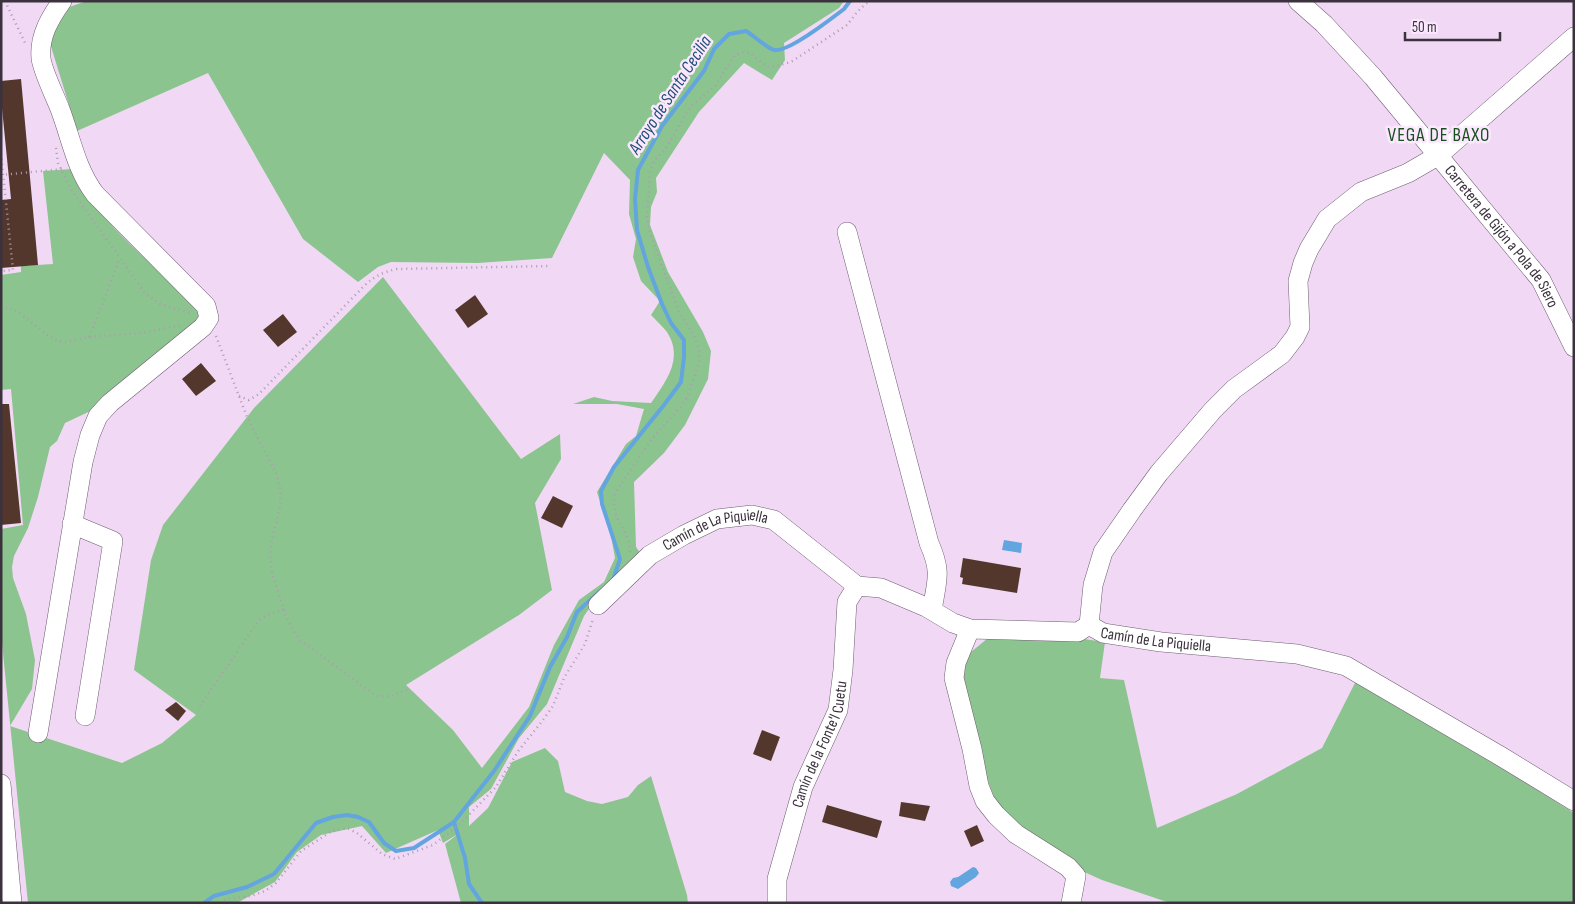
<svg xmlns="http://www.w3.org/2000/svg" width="1575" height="904" font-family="'Sofia Sans Condensed',sans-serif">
<rect width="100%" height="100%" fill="#f1d9f5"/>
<g fill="#8cc48f">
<path d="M 87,1 L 844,1 L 839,8 L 784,43 L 785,60 L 772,80 L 744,63 L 699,112 L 656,178 L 657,192 L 651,207 L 650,225 L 668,272 L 703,332 L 711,351 L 708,379 L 685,425 L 664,453 L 634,482 L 636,547 L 650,567 L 598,596 L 584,616 L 547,704 L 519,738 L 491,789 L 469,807 L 469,826 L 488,808 L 512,762 L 545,748 L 558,761 L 565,792 L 587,801 L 602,804 L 628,797 L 638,785 L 651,776 L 687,895 L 688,903 L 461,903 L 445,844 L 458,834 L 443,843 L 438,830 L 386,853 L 362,826 L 321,835 L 297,852 L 275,882 L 237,903 L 28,903 L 1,633 L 1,529 L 23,525 L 11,389 L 1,390 L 1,275 L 21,272 L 21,266 L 53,264 L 43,171 L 72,169 C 78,179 83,192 91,202 C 122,239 161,275 199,305 L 198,327 L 99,407 L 65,423 L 57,441 L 50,447 L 38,497 L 28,528 L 14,556 L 12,567 L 13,578 L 26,614 L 35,660 L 32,689 L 10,726 L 122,763 L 162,743 L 196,715 L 134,670 L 151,560 L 163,525 L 254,408 L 383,277 L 521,459 L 560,434 L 561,459 L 535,503 L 552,590 L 519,615 L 406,685 L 453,730 L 482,768 L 529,707 L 554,645 L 579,600 L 604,582 L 615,558 L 611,536 L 597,492 L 626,444 L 636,436 L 644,409 L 617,404 L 573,404 L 594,397 L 612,401 L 651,403 C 666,381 684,359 667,332 C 662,326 656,320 651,315 L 660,301 L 641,281 L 633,257 L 636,239 L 629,214 L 630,180 L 604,153 L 552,258 L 478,263 L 391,262 L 378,267 L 358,282 L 303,239 L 208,73 L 77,131 L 49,40 L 66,8 Z"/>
<polygon points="1048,634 1105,642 1100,678 1124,680 1157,828 1237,794 1322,748 1357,679 1574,813 1574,903 1170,903 1102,880 1082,871 1032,836 1005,812 994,797 984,770 960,673 971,652 988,638"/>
</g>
<g fill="#63a5df">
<polygon points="1004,540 1022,543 1021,553 1002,550"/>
<polygon points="973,867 976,868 979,873 976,877 958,889 951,886 950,882 953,878 958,877"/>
</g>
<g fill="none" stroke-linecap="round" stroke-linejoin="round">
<g stroke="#63a5df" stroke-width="4">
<path d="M 613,580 L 620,559 L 602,504 L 601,491 L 614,467 L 664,405 L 681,382 L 684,357 L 684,340 L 671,323 L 662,304 L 648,267 L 637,230 L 635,199 L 638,170 L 662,126 L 704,71 L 714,49 L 729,34 L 746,31 C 753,35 768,49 774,50 C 788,53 832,18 844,9 L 850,1"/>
<polyline points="454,822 465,858 469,884 482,903"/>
<polyline points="204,903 214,896 247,887 274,874 316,823 333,817 347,815 358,817 369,822 384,843 396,851 414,848 454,822 494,771 530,716 550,667 567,637 577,612 600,591"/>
</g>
</g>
<g fill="#53372c">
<polygon points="21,79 38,265 1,268 1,200 11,199 1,98 1,81"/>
<polygon points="475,295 488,314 468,328 455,310"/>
<polygon points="283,314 297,332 278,347 263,330"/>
<polygon points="201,363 216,381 196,396 182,379"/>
<polygon points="1,404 9,404 21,523 1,525"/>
<polygon points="553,496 573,506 562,528 541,518"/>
<polygon points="963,558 1021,568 1017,593 962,584 963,578 960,577"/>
<polygon points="176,702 186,711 178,721 165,710"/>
<polygon points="762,730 780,737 771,761 753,754"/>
<polygon points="901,802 930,806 925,821 899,816"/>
<polygon points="827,805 882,821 877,838 822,822"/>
<polygon points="977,825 984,841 971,847 964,831"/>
</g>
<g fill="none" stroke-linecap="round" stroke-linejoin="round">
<g stroke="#6f5b72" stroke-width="20">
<g id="minor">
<path id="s1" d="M 1298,1 L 1324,24 L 1373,77 L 1541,280 L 1574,347"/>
<path d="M 847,232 L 929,543 C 942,572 937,580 932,610"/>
<polyline points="72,524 113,541 85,716"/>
<path id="s2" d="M 598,605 L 650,555 L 684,535 L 717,519 L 752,515 L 774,520 L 857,586 L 881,588 L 926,607 L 953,623 L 970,629 L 1078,632 L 1089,625 L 1103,633 L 1161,642 L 1297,654 L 1346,666 L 1502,757 L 1574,801"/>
<polyline points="1089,625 1093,585 1103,552 1132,510 1159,473 1213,410 1234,389 1282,354 1295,337 1300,327 1298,281 1303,263 1309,249 1327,219 1361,192 1408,173 1439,155 1574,37"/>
<polyline points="970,629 956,663 954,678 972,749 979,786 985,801 996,815 1016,834 1068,867 1076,876 1071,903"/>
<path d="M 38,733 L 83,462 L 90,435 L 98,416 L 110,403 L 203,327 L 209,318 L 206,306 L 95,194 C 76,169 71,138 60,109 C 55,96 42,70 41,58 C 39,36 50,18 62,1"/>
<polyline points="1,784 12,903"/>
<path id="s3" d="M 777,903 L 777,879 L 803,787 L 838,710 L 843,670 L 847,602 L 857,586"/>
</g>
</g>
<g stroke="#ad9bb0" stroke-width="2.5" stroke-dasharray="1 4" stroke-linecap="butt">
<polyline points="5,1 26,45"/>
<polyline points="56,148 58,163 72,191 145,293 160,304 190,313"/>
<polyline points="1,154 13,270 1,271"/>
<polyline points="1,175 63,169"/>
<polyline points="1,306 17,311 49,336 57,341 67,342 89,337 140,333 181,325"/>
<path d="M 216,336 L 247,417 L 276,473 L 281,491 L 280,507 L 272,540 L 270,556 L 272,573 L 286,616 L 292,628 L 300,640 L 375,695 C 389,699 397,694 410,688"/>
<polyline points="89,337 104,300 119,259"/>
<path d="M 239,396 L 249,400 L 259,394 L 365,285 C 375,276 383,272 397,269 L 549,266"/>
<path d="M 630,552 C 629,527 609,519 615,493 L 652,439 L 682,405 L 687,397 L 699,364 L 699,349 L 694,335 L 679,312 L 649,230 L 647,218 L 650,172 L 654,161 L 664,151 L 691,106 L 716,85 L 729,63 L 735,55 L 742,52 L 750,53 L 766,66 L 772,67 L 791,62 L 847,25 L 858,11 L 869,1"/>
<polyline points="200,706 259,620 269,614 284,609"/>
<polyline points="220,903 226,899 251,896 265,891 276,883 301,851 332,831 347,828 357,833 382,854 395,859 433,845 461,823 496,787 519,750 540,724 553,706 564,678 585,644 593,619"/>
</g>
<use href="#minor" stroke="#fff" stroke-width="19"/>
</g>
<g text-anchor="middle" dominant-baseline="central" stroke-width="5" stroke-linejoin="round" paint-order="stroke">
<g font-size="16" fill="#3b323d" stroke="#fbe8fe">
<text stroke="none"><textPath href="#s1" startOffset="312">Carretera de Gijón a Pola de Siero</textPath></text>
<text stroke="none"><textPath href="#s2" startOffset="144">Camín de La Piquiella</textPath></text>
<text stroke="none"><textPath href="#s2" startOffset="625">Camín de La Piquiella</textPath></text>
<text stroke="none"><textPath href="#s3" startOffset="166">Camín de la Fonte'l Cuetu</textPath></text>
</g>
<g font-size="18" font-style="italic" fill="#204f76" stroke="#fbe8fe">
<text transform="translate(670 95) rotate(-57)">Arroyo de Santa Cecilia</text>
</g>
<g font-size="19" letter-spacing="1" fill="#174f1c" stroke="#fbe8fe">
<text x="1439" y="135">VEGA DE BAXO</text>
</g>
</g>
<rect width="1575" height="904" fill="none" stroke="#3b323d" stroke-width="5"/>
<path d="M1405 32v8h95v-8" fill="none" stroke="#3b323d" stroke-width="2.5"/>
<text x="1412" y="32" font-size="15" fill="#3b323d" stroke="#fbe8fe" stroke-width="4" paint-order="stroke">50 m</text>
</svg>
